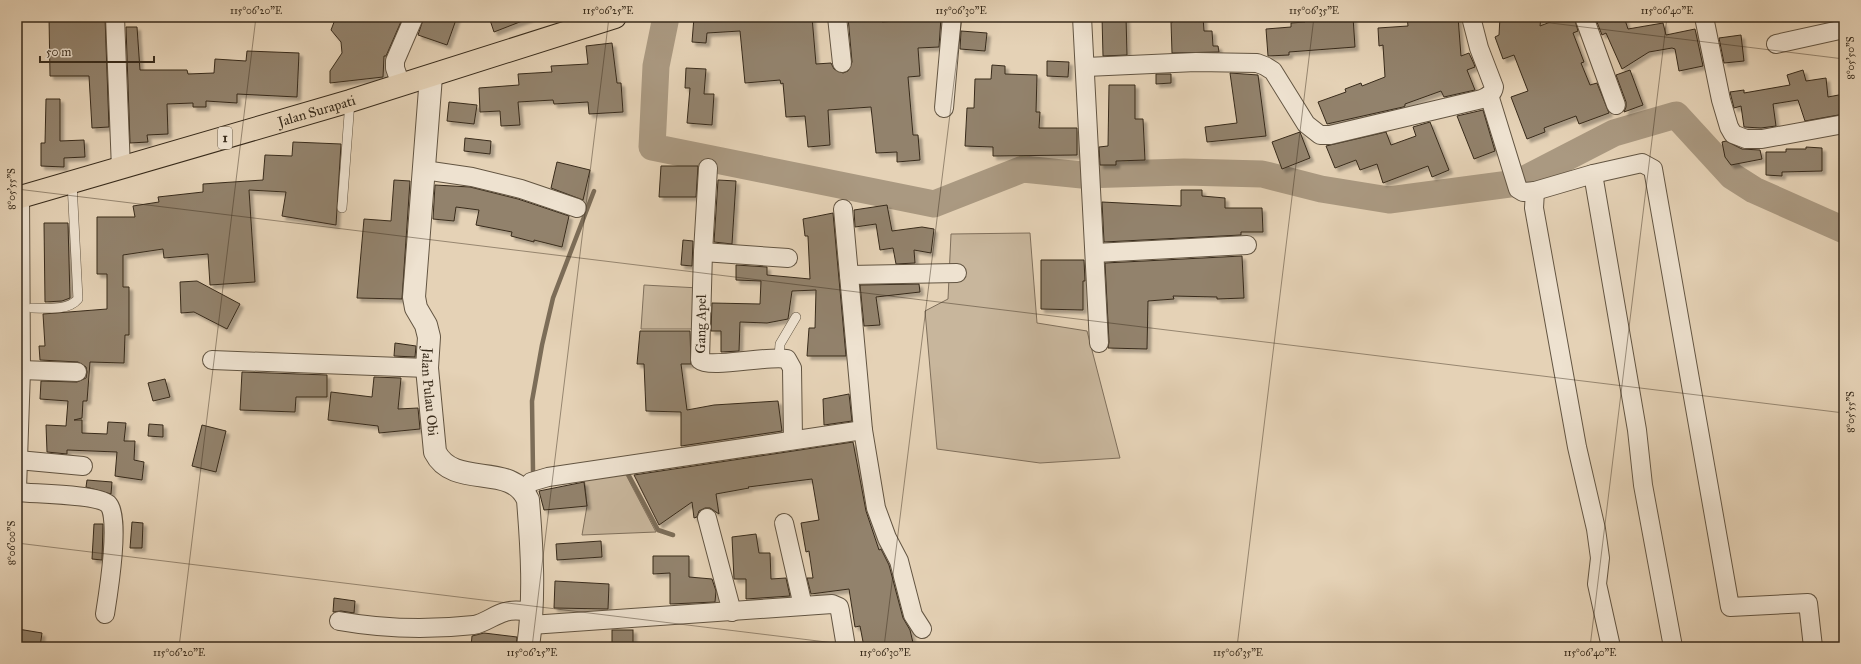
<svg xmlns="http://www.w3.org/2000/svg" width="1861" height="664" font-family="'IM FELL Great Primer',serif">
<defs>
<filter id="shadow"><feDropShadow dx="3.5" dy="3.5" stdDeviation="1" flood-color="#0004"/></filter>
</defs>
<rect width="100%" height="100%" fill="#e5d2b6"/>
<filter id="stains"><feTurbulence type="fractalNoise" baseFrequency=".005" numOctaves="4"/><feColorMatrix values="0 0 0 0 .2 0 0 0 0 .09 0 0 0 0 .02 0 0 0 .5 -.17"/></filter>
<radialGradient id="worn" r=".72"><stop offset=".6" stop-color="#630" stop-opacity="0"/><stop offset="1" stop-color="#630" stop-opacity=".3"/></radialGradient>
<g fill="#c8b69c" stroke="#80705c">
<polygon points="1030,233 1037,323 1087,331 1120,458 1040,463 937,449 925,311 948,299 951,234"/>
<polygon points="644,285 699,288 697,329 641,329"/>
<polygon points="624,471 656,532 582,535 587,506 584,476"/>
</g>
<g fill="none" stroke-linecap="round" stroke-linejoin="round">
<g stroke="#7c6d58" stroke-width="4.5">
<polyline points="624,470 627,472 658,530 673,535"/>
<polyline points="536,477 533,471 532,401 542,345 553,298 594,191"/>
</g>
<polyline stroke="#aa9981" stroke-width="27" points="666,17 656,66 652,147 934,204 1023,169 1082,175 1184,172 1262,174 1321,189 1389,200 1517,183 1614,133 1676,115 1732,176 1754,190 1844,230"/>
</g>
<g fill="#92826c" stroke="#382b1b" filter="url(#shadow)">
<polygon points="49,17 105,17 109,127 92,128 89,76 50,76"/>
<polygon points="336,17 403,17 386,56 384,56 383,77 330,83 330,71 342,53 341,42 331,30"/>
<polygon points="424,17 457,17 447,45 418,35"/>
<polygon points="489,17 530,17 530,18 494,32"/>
<polygon points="694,17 754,17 754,19 812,17 816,64 831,63 834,69 843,73 848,71 852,62 848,17 870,17 871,20 882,19 882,22 909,20 909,18 941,17 939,47 918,48 920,76 908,77 913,135 918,135 920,160 897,162 897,152 876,153 871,107 828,110 830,145 808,147 805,116 786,117 783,83 781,84 780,80 745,83 740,31 707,33 706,43 692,42"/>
<polygon points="1102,17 1126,17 1127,55 1103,56"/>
<polygon points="1173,17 1203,17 1204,31 1212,31 1213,46 1218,46 1219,52 1172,53 1171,22 1173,22"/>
<polygon points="1305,17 1353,17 1355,47 1289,52 1289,55 1268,56 1266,29 1291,27 1291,23 1305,22"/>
<polygon points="1407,17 1419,17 1419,19 1458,17 1461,56 1469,53 1474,64 1475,67 1467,70 1475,90 1444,97 1441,91 1405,104 1405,106 1403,107 1327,124 1318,102 1346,92 1345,89 1361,83 1362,86 1385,77 1383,45 1379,46 1378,28 1408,26"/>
<polygon points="1500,17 1541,17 1540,26 1563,17 1574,17 1578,31 1573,33 1584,62 1581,63 1590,85 1597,83 1609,113 1579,124 1576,116 1544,128 1545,132 1527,139 1511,97 1528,91 1514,55 1503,59 1495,37 1499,35"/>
<polygon points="1595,17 1624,17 1628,29 1663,23 1666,35 1695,29 1703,66 1679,71 1675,49 1672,48 1649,52 1622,69 1606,33 1602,35"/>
<polygon points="126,27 137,27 140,70 187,70 188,74 214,73 215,59 246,61 247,51 299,53 297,97 237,94 237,103 206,101 206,107 193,107 193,103 167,104 168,134 147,135 148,142 130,143"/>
<polygon points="961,31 987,33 985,51 960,49"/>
<polygon points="1741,35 1744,61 1724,63 1719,38"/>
<polygon points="612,43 617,83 621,83 623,112 589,114 588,102 554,104 553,100 518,102 520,125 501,126 500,111 480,112 479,88 519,85 518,74 552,72 551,66 588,64 586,46"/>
<polygon points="1047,61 1069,62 1068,77 1047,76"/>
<polygon points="992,65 1005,66 1005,74 1037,75 1036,112 1040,112 1039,128 1077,128 1077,155 993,156 993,147 965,146 967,108 974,108 975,79 991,79"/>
<polygon points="686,68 706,69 704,94 714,94 712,125 687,123 690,88 685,88"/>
<polygon points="1630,70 1643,105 1624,112 1626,107 1626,102 1616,75"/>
<polygon points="1803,70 1806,81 1826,78 1828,97 1844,94 1844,114 1805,121 1798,100 1773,104 1776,126 1761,128 1744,127 1741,106 1734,108 1730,92 1744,90 1744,93 1790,85 1787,75"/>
<polygon points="1230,73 1258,75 1266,136 1207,142 1205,127 1237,123"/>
<polygon points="1156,74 1171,74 1171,83 1156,84"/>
<polygon points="1109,85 1135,85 1135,119 1143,119 1145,160 1116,161 1116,165 1100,165 1099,147 1108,146"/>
<polygon points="46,99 60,99 60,141 84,140 85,157 64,158 64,167 41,166 41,143 45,143"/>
<polygon points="449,102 477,105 474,124 447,121"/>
<polygon points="1483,110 1495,151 1474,159 1457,116"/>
<polygon points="1430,122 1449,170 1432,177 1428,166 1383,183 1377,164 1360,170 1356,160 1335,168 1326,146 1386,132 1391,145 1416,136 1413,127"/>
<polygon points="1300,132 1310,158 1282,169 1272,142"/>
<polygon points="465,138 491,141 490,154 464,151"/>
<polygon points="1726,141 1742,149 1760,150 1762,159 1731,165 1725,157 1722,142"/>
<polygon points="293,142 341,144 336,225 282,216 286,192 249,190 255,282 210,285 208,254 164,258 163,249 123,255 123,287 129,287 129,335 125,335 124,363 90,362 87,401 83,401 82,418 74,420 82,420 82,433 107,434 108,422 126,423 124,441 135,441 134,460 144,462 142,480 115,476 117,452 67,450 67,454 47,452 46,425 66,426 68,401 40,399 41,381 77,382 86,378 87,372 86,367 78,362 40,360 39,346 45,346 43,314 107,309 107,274 97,274 97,217 135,217 133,206 159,202 158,197 203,192 203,184 263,180 265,155 292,156"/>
<polygon points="1806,147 1822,148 1822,171 1782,172 1782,176 1766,175 1766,152 1786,152 1786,149 1806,149"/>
<polygon points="557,162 590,170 583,200 551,188"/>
<polygon points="661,166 698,166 696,197 659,197"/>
<polygon points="394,180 410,181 402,299 357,298 364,219 391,221"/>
<polygon points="718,180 736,181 732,244 714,242"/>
<polygon points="435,185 470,187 518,199 569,216 562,247 534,240 534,242 511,236 512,232 476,225 479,210 456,207 454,221 433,219"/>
<polygon points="1181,190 1202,190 1202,196 1225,198 1225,208 1262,208 1263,232 1241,232 1241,235 1104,242 1102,202 1181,206"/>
<polygon points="887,205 892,231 922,227 934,229 931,253 914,250 915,263 896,264 893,248 880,250 876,224 855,227 854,210"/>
<polygon points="833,213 846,356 807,356 809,328 815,328 816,290 792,291 788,319 767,323 740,322 739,351 721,352 721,331 711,331 712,303 760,304 761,281 736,280 736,265 767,267 767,275 810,279 808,236 805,236 803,219"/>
<polygon points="44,223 68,223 70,298 62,301 45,302"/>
<polygon points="683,240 693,241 692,266 681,265"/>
<polygon points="1242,256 1244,298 1217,299 1217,297 1173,296 1174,299 1148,301 1147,349 1108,348 1109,342 1105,263"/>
<polygon points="1041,260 1084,260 1085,281 1083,281 1083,310 1041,309"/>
<polygon points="197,281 240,304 227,329 194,312 181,313 180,282"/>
<polygon points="919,284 920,292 876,297 880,325 864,326 860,285"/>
<polygon points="640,331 690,331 691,364 681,364 687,410 714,405 778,401 782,431 681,446 681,412 646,411 644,364 637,364"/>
<polygon points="395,343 416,346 415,357 394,356"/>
<polygon points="242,372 327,375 327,397 296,397 295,412 240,410"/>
<polygon points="374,377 401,378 398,409 418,408 420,429 379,433 378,426 328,420 331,392 372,397"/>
<polygon points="165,379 170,397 153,401 148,383"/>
<polygon points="849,394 852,421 824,425 823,399"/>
<polygon points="149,424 163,425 163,437 148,436"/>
<polygon points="202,425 226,431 216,472 192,466"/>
<polygon points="853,442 866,511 879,550 881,549 889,565 903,618 910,630 914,647 864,647 860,626 855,627 849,589 811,594 807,578 813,578 809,551 806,552 801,523 819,520 812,479 748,487 749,488 716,494 719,514 710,508 705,508 699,511 697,517 694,518 692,502 659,525 634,475"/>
<polygon points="87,480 112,482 111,494 86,487"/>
<polygon points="584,482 587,506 544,510 539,491"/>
<polygon points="132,522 143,523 142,548 130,548"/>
<polygon points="94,524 103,524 102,560 92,559"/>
<polygon points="756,534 759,553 770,553 771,579 786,578 790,596 746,599 746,579 734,579 732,537"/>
<polygon points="601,541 602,557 557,560 556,544"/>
<polygon points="653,556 689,556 689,577 712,579 716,591 715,602 670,604 670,573 653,574"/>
<polygon points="555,581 609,584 608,609 554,608"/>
<polygon points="334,598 355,601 354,613 341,611 333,612"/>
<polygon points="18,629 42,633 40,647 17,647"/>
<rect x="612" y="630" width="21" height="17"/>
<polygon points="484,633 517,637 516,647 471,647 472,636"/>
</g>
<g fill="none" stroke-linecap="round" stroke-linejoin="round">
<g stroke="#635542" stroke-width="10">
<g id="service">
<polyline points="342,208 350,101"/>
<path d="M 32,308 C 47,308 68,311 78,299 L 72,183"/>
<polyline points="779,357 780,344 796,317"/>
</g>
</g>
<g stroke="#635542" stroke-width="20">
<g id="minor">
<polyline points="115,17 121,169"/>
<polyline points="837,17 842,63"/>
<polyline points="1082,17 1099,343"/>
<polyline points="1584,17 1616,105"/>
<polyline points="1704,17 1721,100 1729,127 1733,134 1746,139 1762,139 1844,124"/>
<polyline points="1776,44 1844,29"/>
<path d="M 1086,67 L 1196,62 L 1257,63 L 1265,66 L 1273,71 L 1306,124 L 1320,135 L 1330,135 L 1482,99 C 1488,96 1493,94 1494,87 L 1479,48 L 1471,17"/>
<polyline points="401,85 395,68 395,61 414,17"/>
<polyline points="1489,95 1518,189 1523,192 1535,191 1534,208 1577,447 1596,529 1600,558 1597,584 1611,647"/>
<polyline points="944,108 952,17"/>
<path d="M 708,168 L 703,252 L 700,360 C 710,369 768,355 787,359 L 792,368 L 793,439"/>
<polyline points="424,170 472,177 521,189 577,208"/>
<polyline points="1593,174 1637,430 1643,485 1673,647"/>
<polyline points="1535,191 1593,174 1642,163 1653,169 1730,607 1808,603 1813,647"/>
<polyline points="843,209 863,430 876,508 887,538 899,561 913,615 922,629"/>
<polyline points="703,252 788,258"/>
<polyline points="1095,253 1247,245"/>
<polyline points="849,275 957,273"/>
<polyline points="212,360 427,368"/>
<polyline points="21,370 77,372"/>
<polyline points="18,460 83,466"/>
<polyline points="17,489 21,370 20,197"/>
<polyline points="524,490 531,482 548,477 863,430"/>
<path d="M 17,492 C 35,494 97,494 108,504 C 121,516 108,595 105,614"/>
<polyline points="707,518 732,612"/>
<polyline points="784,523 803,606"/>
<path d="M 339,621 C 384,629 429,630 474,625 C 485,623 494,615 505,612 C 514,609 523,611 533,612"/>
<polyline points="531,625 832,604 839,607 840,611 846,647"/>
</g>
</g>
<g stroke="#635542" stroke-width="24">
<g id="tertiary">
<path id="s1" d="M 431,76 L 414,297 L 416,308 L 426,325 L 429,337 L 427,368 L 435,452 C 454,490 512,461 528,500 C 532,549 535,598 528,647"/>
</g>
</g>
<g stroke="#382b1b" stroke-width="24">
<g id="trunk">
<path id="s2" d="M 17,198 L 350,101 L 615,17"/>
</g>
</g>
<use href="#service" stroke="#eee2d0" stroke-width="9"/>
<use href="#minor" stroke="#eee2d0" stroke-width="18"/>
<use href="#tertiary" stroke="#eee2d0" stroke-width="22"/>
<use href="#trunk" stroke="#e5d2b6" stroke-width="22"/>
</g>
<path fill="none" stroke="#382b1b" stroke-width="1" stroke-opacity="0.45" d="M 1502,17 L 1844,59M 17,189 L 1844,413M 17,543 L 867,647M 179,647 L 256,17M 532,647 L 609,17M 884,647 L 962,17M 1237,647 L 1314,17M 1590,647 L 1667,17"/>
<g text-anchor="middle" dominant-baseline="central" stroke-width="3.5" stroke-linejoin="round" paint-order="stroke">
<rect fill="#eee2d0" stroke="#6f6251" stroke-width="1" x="218" y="127" width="14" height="22" rx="3"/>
<g font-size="13" font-weight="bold" fill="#382b1b">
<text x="225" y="138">1</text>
</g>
<g font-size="14" fill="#382b1b" stroke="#eee2d0">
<text stroke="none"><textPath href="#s2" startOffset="312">Jalan Surapati</textPath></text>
<text transform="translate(701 324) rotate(-89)">Gang Apel</text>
<text stroke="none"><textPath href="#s1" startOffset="320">Jalan Pulau Obi</textPath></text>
</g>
</g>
<rect width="1861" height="664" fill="none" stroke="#e5d2b6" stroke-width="44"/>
<path d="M40 56v6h114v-6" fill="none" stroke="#382b1b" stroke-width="2"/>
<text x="46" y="56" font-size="12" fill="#382b1b" stroke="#eee2d0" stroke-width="3" paint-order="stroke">50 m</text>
<rect x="22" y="22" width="1817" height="620" fill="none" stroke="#382b1b" stroke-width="1.5"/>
<g font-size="10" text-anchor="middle" fill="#382b1b">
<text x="256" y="14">115°06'20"E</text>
<text x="608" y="14">115°06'25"E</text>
<text x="961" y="14">115°06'30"E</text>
<text x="1314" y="14">115°06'35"E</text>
<text x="1667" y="14">115°06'40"E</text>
<text transform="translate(1850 58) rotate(-90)" y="4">8°05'50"S</text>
<text transform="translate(11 189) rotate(-90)" y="4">8°05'55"S</text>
<text transform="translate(1850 412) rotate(-90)" y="4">8°05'55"S</text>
<text transform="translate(11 543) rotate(-90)" y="4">8°06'00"S</text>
<text x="179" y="656">115°06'20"E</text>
<text x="532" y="656">115°06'25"E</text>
<text x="885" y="656">115°06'30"E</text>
<text x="1238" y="656">115°06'35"E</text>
<text x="1590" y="656">115°06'40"E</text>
</g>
<rect width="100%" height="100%" filter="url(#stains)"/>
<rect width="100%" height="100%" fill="url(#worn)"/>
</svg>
